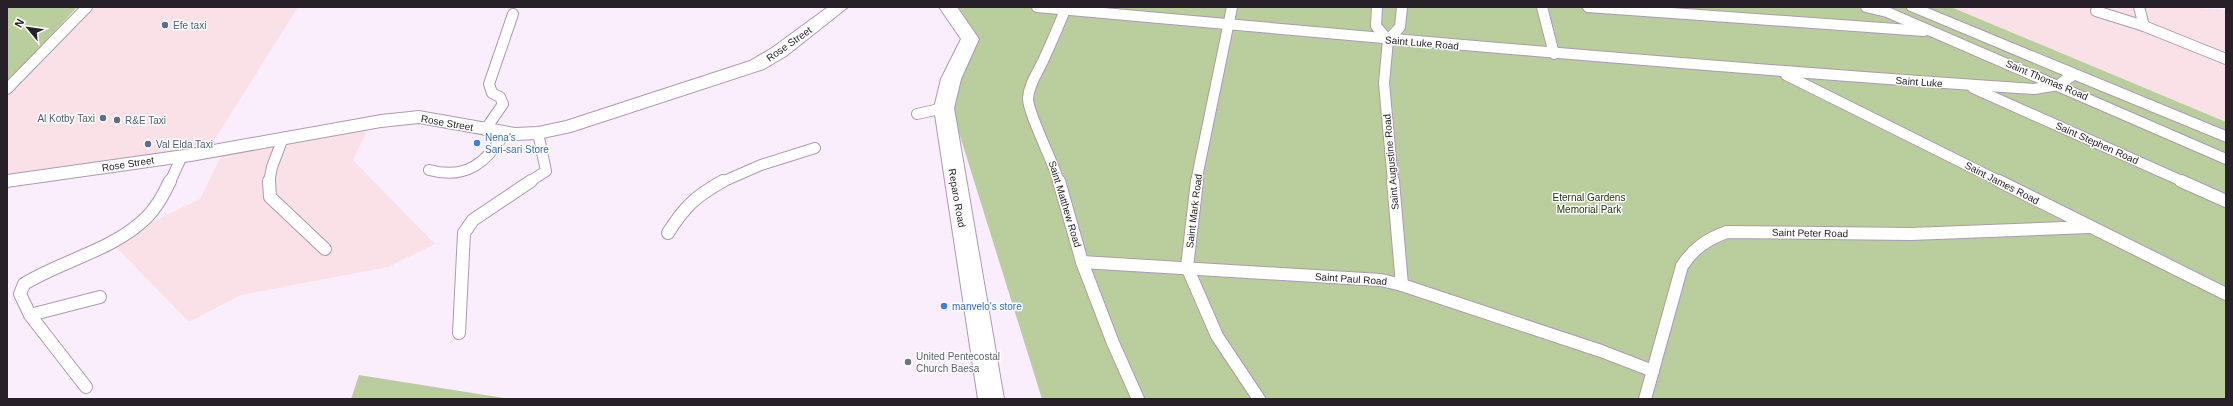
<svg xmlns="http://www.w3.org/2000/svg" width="2233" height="406" font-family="Helvetica,sans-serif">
<rect width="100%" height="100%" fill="#faeefc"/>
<g fill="#fae1e8">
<polygon points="87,7 298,7 203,158 7,184 7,82"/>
<polygon points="1951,7 2185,7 2226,10 2226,122"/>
<polygon points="367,131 353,160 435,244 388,267 241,295 189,322 111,242 200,199 222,154"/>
</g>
<g fill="#bace9d">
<polygon points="7,7 77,7 7,84"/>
<polygon points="953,7 1951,7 2226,122 2226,399 1042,399 951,107 976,40"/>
<polygon points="359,375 504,398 536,399 351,399"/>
</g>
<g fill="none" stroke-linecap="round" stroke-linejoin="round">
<g stroke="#ad9ab1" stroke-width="12">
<g id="service-far1">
<path d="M 1037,7 C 1369,37 1701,67 2034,89 L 2058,85"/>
<polyline points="1377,7 1376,26 1388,40"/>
<polyline points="1542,7 1554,54"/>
<polyline points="1588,7 1924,31"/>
<polyline points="1866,7 1887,12 2226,159"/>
<polyline points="2139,7 2144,26"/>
<polyline points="2096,11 2144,26 2226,59"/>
<polyline points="1388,40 1384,83 1393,182"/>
<polyline points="1388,40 1400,27 1402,7"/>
<polyline points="1786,75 2001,182"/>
<polyline points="1973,88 2184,182"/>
<polyline points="7,89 87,7"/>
<polyline points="917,114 944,108"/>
<polyline points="485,130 503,104 500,97 492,93 489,84 513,14"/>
<path d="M 429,170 C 466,180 486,163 505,133"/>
<polyline points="170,182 182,156"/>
<polyline points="269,182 272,167 283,138"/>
<polyline points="529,182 546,171 538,133"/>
<polyline points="722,182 761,165 815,148"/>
<path d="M 1059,182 C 1054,164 1027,111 1028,98 C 1029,85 1037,73 1043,61 C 1051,43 1059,26 1066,7"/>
<polyline points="1196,182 1232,7"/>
</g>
</g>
<g stroke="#ad9ab1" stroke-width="14">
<g id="service">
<polyline points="269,181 270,197 325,249"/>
<polyline points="1059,181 1082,262 1113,343 1138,399"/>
<polyline points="1197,181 1187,267 1217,336 1259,399"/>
<polyline points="1393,181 1402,285"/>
<polyline points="1999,181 2226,294"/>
<polyline points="2181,181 2226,201"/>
<path d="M 668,233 C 685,206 696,196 723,181"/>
<polyline points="1082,262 1381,280 1402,285 1601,351 1653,371"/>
<polyline points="30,315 100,297"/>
<polyline points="459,333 464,233 473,220 531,181"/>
<path d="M 86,387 L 30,315 L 20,294 L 24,284 C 63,260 114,250 147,217 C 157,207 164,194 170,181"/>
<path d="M 1645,399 L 1682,266 C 1694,248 1707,239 1727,232 L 1911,234 L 2089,227"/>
</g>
</g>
<g stroke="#ad9ab1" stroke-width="2">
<polygon id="pedestrian" points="1906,7 1925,7 2226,131 2226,142 2075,80 2063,88 2053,88 2051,85 2063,75 1908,10"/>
</g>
<g stroke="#ad9ab1" stroke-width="2">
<polygon id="minor" points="828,7 848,7 786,56 764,69 571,132 538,139 515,140 419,123 381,127 191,161 7,187 7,175 191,149 381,115 419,111 515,128 538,127 566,121 750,61 772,48"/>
</g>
<g stroke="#ad9ab1" stroke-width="2">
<polygon id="tertiary" points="939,7 957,7 979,39 961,79 954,108 1004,399 978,399 934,108 941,79 961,39"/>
</g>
<use href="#service-far1" stroke="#fff" stroke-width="10"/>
<use href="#service" stroke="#fff" stroke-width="12"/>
<use href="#pedestrian" fill="#fff" fill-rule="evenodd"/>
<use href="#minor" fill="#fff" fill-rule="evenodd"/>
<use href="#tertiary" fill="#fff" fill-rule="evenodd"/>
</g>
<g fill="#5c6f8a" stroke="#fff" stroke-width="1.5">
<circle cx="165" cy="25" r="4"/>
<circle cx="103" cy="118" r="4"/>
<circle cx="117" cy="120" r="4"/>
<circle cx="148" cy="144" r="4"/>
</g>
<g fill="#3f7fe0" stroke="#fff" stroke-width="1.5">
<circle cx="477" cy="143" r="4"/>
<circle cx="944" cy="306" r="4"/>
</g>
<circle fill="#6b7280" stroke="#fff" stroke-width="1.5" cx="908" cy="362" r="4"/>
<g text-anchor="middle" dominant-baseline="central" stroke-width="3" stroke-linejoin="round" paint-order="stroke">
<g font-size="10" fill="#4e5e75" stroke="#fff" text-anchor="start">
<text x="173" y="25">Efe taxi</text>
<text x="95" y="118" text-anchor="end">Al Kotby Taxi</text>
<text x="125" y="120">R&amp;E Taxi</text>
<text x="156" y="144">Val Elda Taxi</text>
</g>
<g font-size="10" fill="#272029" stroke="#fff">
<text transform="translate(1422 43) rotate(5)">Saint Luke Road</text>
<text transform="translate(789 44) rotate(-35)">Rose Street</text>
<text transform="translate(2047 80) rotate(23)">Saint Thomas Road</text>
<text transform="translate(1919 82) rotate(4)">Saint Luke</text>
<text transform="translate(447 123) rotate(10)">Rose Street</text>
<text transform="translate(2097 143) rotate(24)">Saint Stephen Road</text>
<text transform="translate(1391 162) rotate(-95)">Saint Augustine Road</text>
<text transform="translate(128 164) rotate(-9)">Rose Street</text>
<text transform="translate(2002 183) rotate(27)">Saint James Road</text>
<text transform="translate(957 198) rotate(80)">Reparo Road</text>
<text transform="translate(1065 204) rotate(73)">Saint Matthew Road</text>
<text transform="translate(1194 211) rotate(-83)">Saint Mark Road</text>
<text transform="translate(1810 233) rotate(1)">Saint Peter Road</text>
<text transform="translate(1351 279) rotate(4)">Saint Paul Road</text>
</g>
<g font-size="10" fill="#366cbe" stroke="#fff" text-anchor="start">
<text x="485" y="137">Nena's<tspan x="485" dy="12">Sari-sari Store</tspan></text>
<text x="952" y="306">manvelo's store</text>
</g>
<g font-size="10" fill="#253209" stroke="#fff">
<text x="1589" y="197">Eternal Gardens<tspan x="1589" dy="12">Memorial Park</tspan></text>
</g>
<g font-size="10" fill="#5b616d" stroke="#fff" text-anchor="start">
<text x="916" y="356">United Pentecostal<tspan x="916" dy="12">Church Baesa</tspan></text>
</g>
</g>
<rect width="2233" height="406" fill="none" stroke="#272029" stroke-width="16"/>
<g transform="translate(28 28) rotate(299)" stroke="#ffffff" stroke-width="3" paint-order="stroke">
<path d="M0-3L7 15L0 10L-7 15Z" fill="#272029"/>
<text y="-6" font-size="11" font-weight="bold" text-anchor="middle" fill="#272029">N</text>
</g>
</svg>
